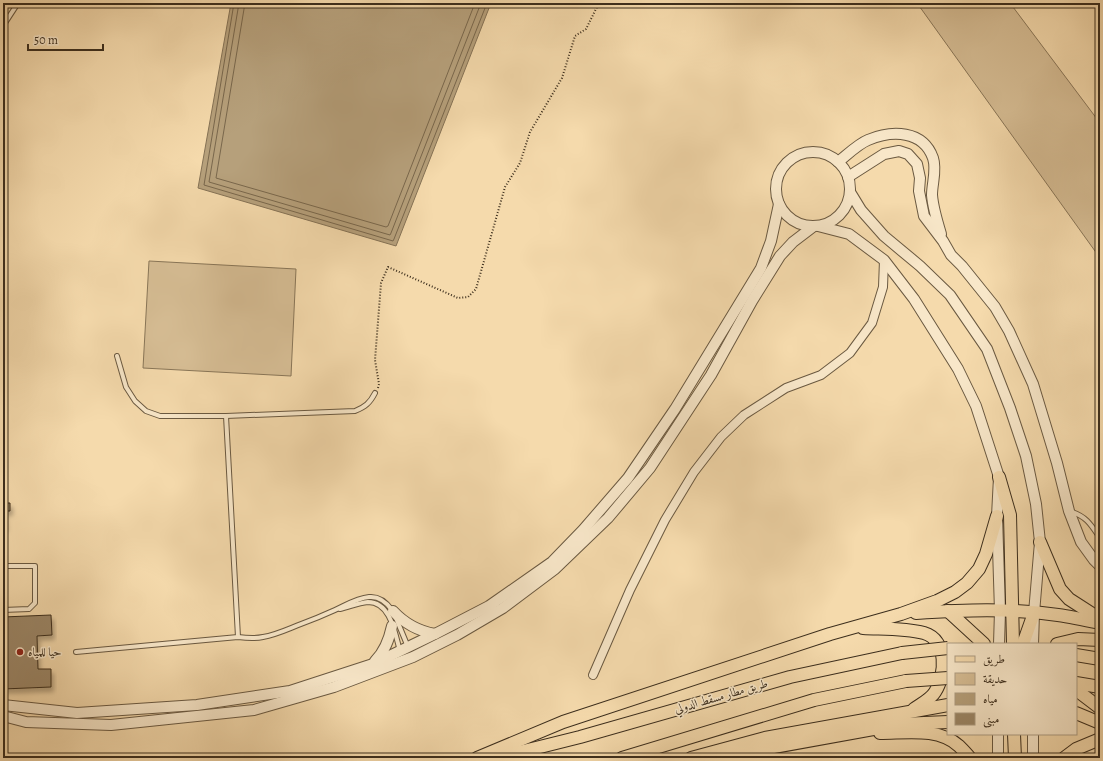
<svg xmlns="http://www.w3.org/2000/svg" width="1103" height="761" font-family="Alegreya,Amiri,serif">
<defs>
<filter id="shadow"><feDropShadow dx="2.5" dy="4.5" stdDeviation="2" flood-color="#0004"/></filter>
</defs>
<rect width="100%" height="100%" fill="#f5daac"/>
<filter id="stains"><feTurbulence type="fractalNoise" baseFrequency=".005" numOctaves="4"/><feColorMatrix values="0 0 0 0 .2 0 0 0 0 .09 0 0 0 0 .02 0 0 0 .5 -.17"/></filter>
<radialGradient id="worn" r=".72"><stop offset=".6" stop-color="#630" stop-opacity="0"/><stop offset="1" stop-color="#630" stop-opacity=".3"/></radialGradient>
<g fill="#d6bd94" stroke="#897658">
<polygon points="917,3 1010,3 1100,123 1100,258"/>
<polygon points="149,261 296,269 291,376 143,368"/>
</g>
<polygon fill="#b6a07b" stroke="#857255" points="231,3 491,3 396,246 198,188"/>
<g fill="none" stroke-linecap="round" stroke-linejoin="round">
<g stroke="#79674c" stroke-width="1">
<polyline points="234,3 204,185 393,241 394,239 487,3"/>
<polyline points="239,3 209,182 390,235 391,233 481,3"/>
<polyline points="245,3 216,178 386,227 388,226 475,3"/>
</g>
</g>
<g fill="#9c8767" stroke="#3c2e1d" filter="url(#shadow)">
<polygon points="3,499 4,503 10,503 10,511 4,511 5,527 3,527"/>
<polygon points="51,615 52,635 37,636 38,669 51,669 51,687 3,689 3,617"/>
</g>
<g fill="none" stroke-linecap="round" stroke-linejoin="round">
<g stroke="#6a5941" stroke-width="6">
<g id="service">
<polyline points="3,26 18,3"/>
<polyline points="117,356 126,387 135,401 146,411 160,416 226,416 238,637"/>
<path d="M 226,416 L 355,411 C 365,407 370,403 375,393"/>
<path d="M 1072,512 C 1087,517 1091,525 1100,538"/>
<polyline points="3,566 35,566 35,603 29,609 3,610"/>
<path d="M 340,609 C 349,607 358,603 368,602 C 391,602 395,634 400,651"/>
<polyline points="396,618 408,647"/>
<path d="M 76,652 L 238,637 C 246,638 254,639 263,637 C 276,635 288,629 301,624 C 312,620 324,615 335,610 C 346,605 357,598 369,597 C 379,596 387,603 392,610"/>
</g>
</g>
<g stroke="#6a5941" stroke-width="10">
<polyline id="minor" points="593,675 630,590 665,520 694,472 721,437 744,415 786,388 821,375 850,353 872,323 883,287 884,260"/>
</g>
<g stroke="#6a5941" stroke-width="12">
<g id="tertiary">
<circle cx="813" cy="189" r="37"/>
<path d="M 838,162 C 847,155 858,144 868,140 C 892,130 923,130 933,158 C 937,170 932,183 932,195 C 933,208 937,221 941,234"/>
<polyline points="848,177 884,154 899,151 908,154 917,164 920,178 919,191 924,216 943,241 951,255 962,266 995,307 1009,331 1033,384 1057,463 1069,511 1081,542 1094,560 1100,566"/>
<polyline points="850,192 861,210 884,236 920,266 950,295 987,349 1010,408 1026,456 1036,504 1040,542 1034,613 1033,644"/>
<polyline points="818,226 849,234 884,260 914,299 958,369 976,406 999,477 997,516 1000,611 999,644"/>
<path d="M 393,611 C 405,624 418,631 435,634"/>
<path d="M 375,661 C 385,651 389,640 392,626"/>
<polyline points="3,705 77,713 197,705 290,691 373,664 435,634 489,606 552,562 583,530 628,478 675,409 761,268 771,241 779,204"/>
<polyline points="3,716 26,722 111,725 254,710 334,687 413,657 457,635 503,608 555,569 608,518 650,468 711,375 752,301 780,256 793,242 814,226"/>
<polyline points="998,734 998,758"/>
<polyline points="1033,734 1033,758"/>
</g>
</g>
<g stroke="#3c2e1d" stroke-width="14">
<g id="primary">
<polyline points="999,477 1010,515 1013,644"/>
<polyline points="1040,542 1060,589 1069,599 1100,619"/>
<polyline points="948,611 984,644"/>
<path d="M 916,613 C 963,610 1011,608 1058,615 C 1072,617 1086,620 1100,623"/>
<path d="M 863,628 C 883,629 905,628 924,633 C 948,640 946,675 935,692 C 931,699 921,704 914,709"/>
<polyline points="1023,644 1034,613"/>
<polyline points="1057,644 1078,639 1100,640"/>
<polyline points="1076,655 1100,659"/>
<polyline points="1076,683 1100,687"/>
<polyline points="1076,688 1079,692 1100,708"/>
<polyline points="1076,713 1100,723"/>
<path d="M 880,733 C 907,733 938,727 959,746 C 963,750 967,754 970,758"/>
<polyline points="1014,734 1015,758"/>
<polyline points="736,754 901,724 948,722"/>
<polyline points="477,758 563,722 830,634 901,614 937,601 955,592 967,583 979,569 986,554 997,516"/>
<polyline points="496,758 580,737 790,677 902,653"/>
<polyline points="622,758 814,700 906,681"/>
<polyline points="691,758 765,738 948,705"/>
<polyline points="1064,758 1076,749 1100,739"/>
</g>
</g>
<polyline stroke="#3c2e1d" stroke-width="2" stroke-dasharray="1 2" stroke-linecap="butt" points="378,388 379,384 375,360 381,283 388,267 458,298 468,297 476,289 505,187 520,163 530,132 562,78 575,36 586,29 599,3"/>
<use href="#service" stroke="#f8e7c9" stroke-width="4"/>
<use href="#minor" stroke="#f8e7c9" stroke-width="8"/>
<use href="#tertiary" stroke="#f8e7c9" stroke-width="10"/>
<use href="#primary" stroke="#f5daac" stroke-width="12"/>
<g stroke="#3c2e1d" stroke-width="14" stroke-linecap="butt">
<g id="primary-bridge">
<polyline points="902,653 948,648"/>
<polyline points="906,681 948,678"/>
</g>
</g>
<use href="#primary-bridge" stroke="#f5daac" stroke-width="12"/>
</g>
<circle fill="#8f2418" stroke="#f8e7c9" stroke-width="1.5" cx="20" cy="652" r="4"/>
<g text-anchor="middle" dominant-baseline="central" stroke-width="3" stroke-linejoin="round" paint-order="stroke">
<g font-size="12" fill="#3c2e1d" stroke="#f8e7c9" text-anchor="start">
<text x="28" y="652">حيا للمياه</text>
</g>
<g font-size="12" fill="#3c2e1d" stroke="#f8e7c9">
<text transform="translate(721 696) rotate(-16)">طريق مطار مسقط الدولي</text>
</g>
</g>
<rect width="1103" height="761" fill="none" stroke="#f5daac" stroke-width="16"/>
<rect x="4" y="4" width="1095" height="753" fill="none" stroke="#3c2e1d" stroke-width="2"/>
<rect x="8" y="8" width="1087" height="745" fill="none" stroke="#3c2e1d"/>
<rect x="947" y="643" width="130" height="92" fill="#f8e7c9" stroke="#ad9d84"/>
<rect x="955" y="656" width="20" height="6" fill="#f5daac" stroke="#ad9d84"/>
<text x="983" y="663" font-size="12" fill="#3c2e1d">طريق</text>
<rect x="955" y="673" width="20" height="12" fill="#d6bd94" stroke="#ad9d84"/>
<text x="983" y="683" font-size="12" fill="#3c2e1d">حديقة</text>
<rect x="955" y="693" width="20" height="12" fill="#b6a07b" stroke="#ad9d84"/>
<text x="983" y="703" font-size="12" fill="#3c2e1d">مياه</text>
<rect x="955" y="713" width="20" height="12" fill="#9c8767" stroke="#ad9d84"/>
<text x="983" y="723" font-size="12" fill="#3c2e1d">مبنى</text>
<path d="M28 44v6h75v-6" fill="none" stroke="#3c2e1d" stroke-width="2"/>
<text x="34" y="44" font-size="12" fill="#3c2e1d" stroke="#f8e7c9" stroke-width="3" paint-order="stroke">50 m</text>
<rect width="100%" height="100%" filter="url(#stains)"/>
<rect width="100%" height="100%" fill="url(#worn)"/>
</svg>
